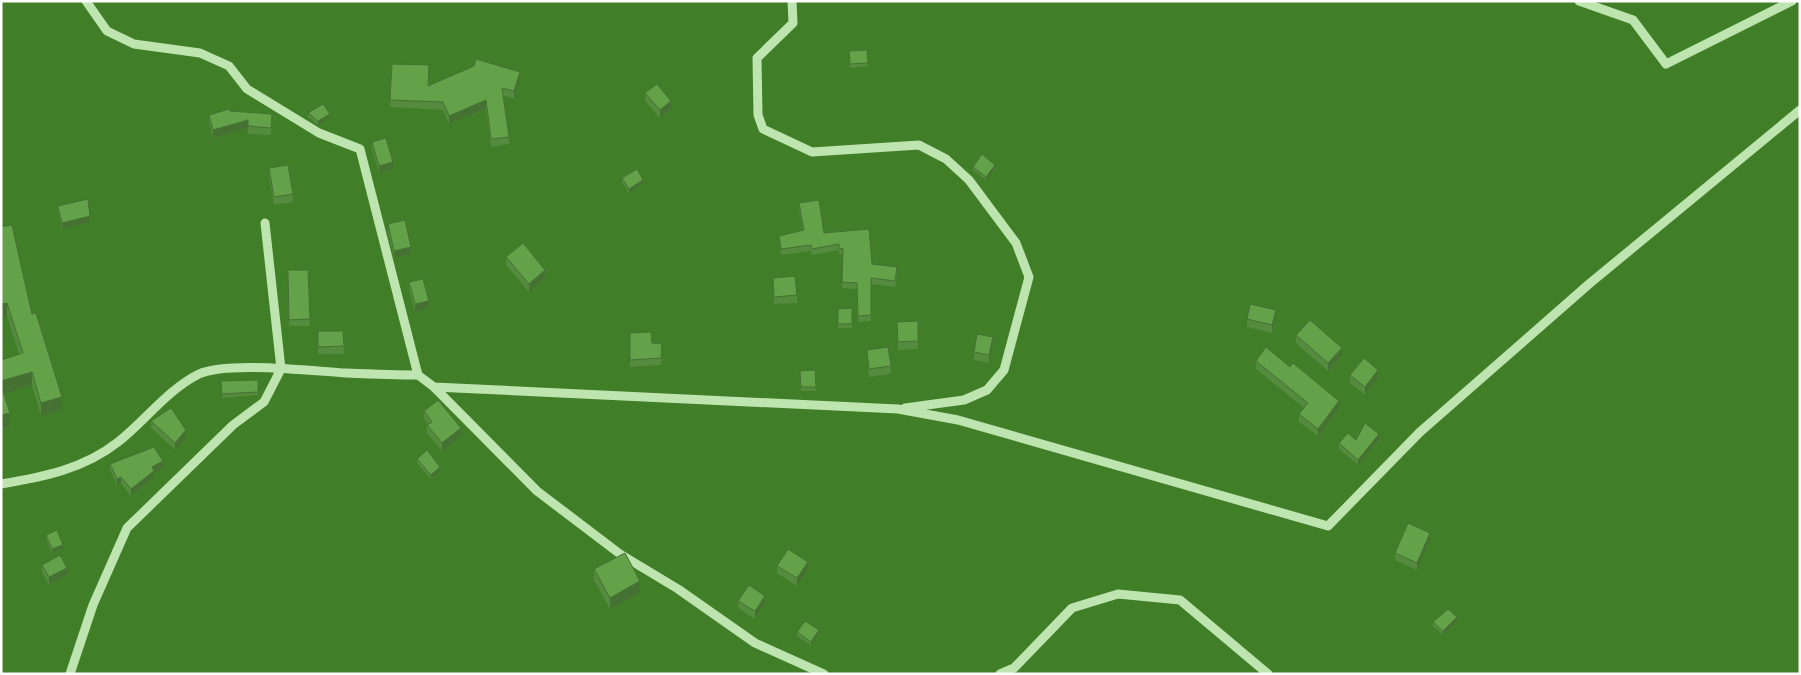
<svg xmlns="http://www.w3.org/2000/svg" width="1801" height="675" font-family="'Open Sans',sans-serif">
<rect width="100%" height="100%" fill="#407e28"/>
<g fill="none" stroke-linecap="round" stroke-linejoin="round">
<g stroke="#bee5af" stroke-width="9">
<polyline points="86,1 107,31 134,44 200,53 229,66 247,89 319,133 360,149 418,375"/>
<polyline points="792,1 793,23 757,58 758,115 763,129 812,152 919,145 946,159 969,180 1016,243 1029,277 1004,370 987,390 964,400 905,408"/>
<polyline points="1579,1 1633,20 1666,64 1792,1"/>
<polyline points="434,387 537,491 620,554 678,589 755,643 824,674"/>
<path d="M 1,484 C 43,477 84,469 118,442 C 145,421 167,390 199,374 C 227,361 312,371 346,373 C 370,374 394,375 418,375 L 434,387 L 898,409 L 958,420 L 1328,526 L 1420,432 L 1589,284 L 1800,110"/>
<polyline points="70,674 93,605 127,528 233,425 264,402 281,369 265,223"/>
<polyline points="1000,674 1014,668 1072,608 1118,594 1180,600 1268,674"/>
</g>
</g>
<g fill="#558b3f">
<polygon points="867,50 868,66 850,68 849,51"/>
<polygon points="392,64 429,73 429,86 520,80 514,99 503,95 509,137 509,144 491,147 486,108 449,124 443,110 390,107"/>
<polygon points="645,93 671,109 660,118 645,101"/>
<polygon points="230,111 272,122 271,135 248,134 248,128 213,138 209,123 209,115"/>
<polygon points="308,113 330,117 318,125 308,117"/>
<polygon points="372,142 393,169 379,173 372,149"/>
<polygon points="973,167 995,168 986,180 973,170"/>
<polygon points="269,168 293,194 293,202 274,205 269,176"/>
<polygon points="622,178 643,183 629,193 622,182"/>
<polygon points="799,203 824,233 872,264 897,273 895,287 871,284 871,321 858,322 857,289 842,288 843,254 839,254 839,250 812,255 811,251 781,255 779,236 803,231 799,209"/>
<polygon points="58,206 90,222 62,229 58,212"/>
<polygon points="388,224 411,254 394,258 388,232"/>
<polygon points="1,227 32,314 62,410 41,416 32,385 4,394 10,426 1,428 1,360 19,354 7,316"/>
<polygon points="506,257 545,278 529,292 506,265"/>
<polygon points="288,270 308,270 310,326 289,326"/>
<polygon points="773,278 797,295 797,303 774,304"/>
<polygon points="409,282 429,308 415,312 409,290"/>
<polygon points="852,308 852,328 838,328 838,309"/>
<polygon points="1276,317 1272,333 1247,327 1247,319"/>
<polygon points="918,321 918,349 898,350 897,322"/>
<polygon points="318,331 343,331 344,354 318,354"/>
<polygon points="630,333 662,351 661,365 630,367"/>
<polygon points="1296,335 1342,355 1328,371 1296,343"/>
<polygon points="993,344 989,363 974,360 974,352"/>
<polygon points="867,350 891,366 891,374 869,377 867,358"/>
<polygon points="1256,361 1290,367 1339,409 1318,436 1299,422 1299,414 1304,408 1256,369"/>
<polygon points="815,370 816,391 801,391 800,371"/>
<polygon points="1350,375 1378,378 1365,395 1350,383"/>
<polygon points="258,380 258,395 222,398 221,381"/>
<polygon points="424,411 461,436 442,451 427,433 427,425 429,425 424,419"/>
<polygon points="151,421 186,438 175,450 151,428"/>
<polygon points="1356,440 1379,440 1358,465 1339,449 1339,443"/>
<polygon points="417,459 440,471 431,479 417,463"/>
<polygon points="110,464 163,468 154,473 154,477 131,496 121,483 117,485 110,470"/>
<polygon points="46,535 63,549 52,553 46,539"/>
<polygon points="1430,541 1417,570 1395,560 1395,553"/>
<polygon points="42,565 67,575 49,585 42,572"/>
<polygon points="777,566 808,569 797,586 777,573"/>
<polygon points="594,569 640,593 610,609 594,580"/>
<polygon points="738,601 765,603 755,619 738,608"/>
<polygon points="1457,621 1443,635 1433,626 1433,622"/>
<polygon points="797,632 819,634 811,646 797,636"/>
</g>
<g fill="#457133">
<polygon points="520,72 520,80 514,99 514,91"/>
<polygon points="486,100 486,108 449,124 449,116"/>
<polygon points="671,101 671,109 660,118 660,110"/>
<polygon points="330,114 330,117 318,125 318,121"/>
<polygon points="248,120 248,128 213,138 213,130"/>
<polygon points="393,162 393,169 379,173 379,166"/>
<polygon points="995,165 995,168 986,180 986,177"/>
<polygon points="643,180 643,183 629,193 629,189"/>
<polygon points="90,216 90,222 62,229 62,223"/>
<polygon points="411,247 411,254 394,258 394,251"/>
<polygon points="545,270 545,278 529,292 529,284"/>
<polygon points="429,301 429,308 415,312 415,304"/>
<polygon points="7,303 7,316 1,318 1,304"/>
<polygon points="1276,310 1276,317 1272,333 1272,325"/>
<polygon points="993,337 993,344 989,363 989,355"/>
<polygon points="1342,348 1342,355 1328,371 1328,363"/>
<polygon points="1378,370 1378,378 1365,395 1365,387"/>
<polygon points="32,372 32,385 1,395 1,381"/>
<polygon points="62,397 62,410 41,416 41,403"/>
<polygon points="1339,401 1339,409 1318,436 1318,429"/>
<polygon points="10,413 10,426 1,428 1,415"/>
<polygon points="461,428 461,436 442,451 442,443"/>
<polygon points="186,430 186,438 175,450 175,443"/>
<polygon points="1379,434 1379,440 1358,465 1358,460"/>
<polygon points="163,461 163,468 154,473 154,477 131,496 131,489 152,467"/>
<polygon points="440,467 440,471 431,479 431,475"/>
<polygon points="121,477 121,483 117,485 117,479"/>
<polygon points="1430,533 1430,541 1417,570 1417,563"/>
<polygon points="63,545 63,549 52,553 52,549"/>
<polygon points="808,562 808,569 797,586 797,578"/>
<polygon points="67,568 67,575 49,585 49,577"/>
<polygon points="640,581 640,593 610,609 610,598"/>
<polygon points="765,596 765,603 755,619 755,611"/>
<polygon points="1457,617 1457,621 1443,635 1443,631"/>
<polygon points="819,630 819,634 811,646 811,642"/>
</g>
<g fill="#63a249" stroke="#457133">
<polygon points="867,50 868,63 850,64 849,51"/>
<polygon points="476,59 520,72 514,91 502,88 509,137 491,139 486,100 449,116 443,102 390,100 392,64 429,65 428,86 474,66"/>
<polygon points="657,84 671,101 660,110 645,93"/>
<polygon points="323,104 330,114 318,121 308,113"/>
<polygon points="229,109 230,111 272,114 271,128 248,126 248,120 213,130 209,115"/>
<polygon points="386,138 393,162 379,166 372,142"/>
<polygon points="982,154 995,165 986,177 973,167"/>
<polygon points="288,165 293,194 274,197 269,168"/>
<polygon points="637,169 643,180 629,189 622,178"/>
<polygon points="88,199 90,216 62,223 58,206"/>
<polygon points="819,200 824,233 869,229 872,264 897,267 895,281 871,278 871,315 858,316 857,283 842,282 843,248 839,249 839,244 812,249 811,245 781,249 779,236 804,230 799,203"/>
<polygon points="405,220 411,247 394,251 388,224"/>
<polygon points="12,225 32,314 36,313 62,397 41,403 32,372 1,381 1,360 23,353 7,303 1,304 1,227"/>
<polygon points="523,243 545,270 529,284 506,257"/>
<polygon points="288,270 308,270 310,319 289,320"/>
<polygon points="795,276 797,295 774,297 773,278"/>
<polygon points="423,279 429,301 415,304 409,282"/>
<polygon points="1250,304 1276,310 1272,325 1247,319"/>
<polygon points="852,308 852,324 838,324 838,309"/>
<polygon points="1310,320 1342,348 1328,363 1296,335"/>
<polygon points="918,321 918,341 898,342 897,322"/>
<polygon points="318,331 343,331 344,346 318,347"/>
<polygon points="651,332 652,343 662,344 661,358 630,360 630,333"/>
<polygon points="977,334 993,337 989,355 974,352"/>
<polygon points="888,347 891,366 869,369 867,350"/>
<polygon points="1266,347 1290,367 1293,363 1339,401 1318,429 1299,414 1308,403 1256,361"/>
<polygon points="1364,358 1378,370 1365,387 1350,375"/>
<polygon points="815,370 816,387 801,387 800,371"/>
<polygon points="258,380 258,392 222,394 221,381"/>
<polygon points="1,385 10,413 1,415"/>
<polygon points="438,400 461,428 442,443 427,425 432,422 424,411"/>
<polygon points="171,408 186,430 175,443 151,421"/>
<polygon points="1365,423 1379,434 1358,460 1339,443 1348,433 1356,440"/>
<polygon points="154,447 163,461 152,467 154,471 131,489 121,477 117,479 110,464"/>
<polygon points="427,450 440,467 431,475 417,459"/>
<polygon points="1408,523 1430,533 1417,563 1395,553"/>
<polygon points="57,530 63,545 52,549 46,535"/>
<polygon points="788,549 808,562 797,578 777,566"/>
<polygon points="625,553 640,581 610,598 594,569"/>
<polygon points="60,555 67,568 49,577 42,565"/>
<polygon points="749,585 765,596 755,611 738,601"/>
<polygon points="1448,609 1457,617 1443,631 1433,622"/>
<polygon points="805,621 819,630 811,642 797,632"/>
</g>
<rect width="1801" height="675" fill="none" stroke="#ffffff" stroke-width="5"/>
</svg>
